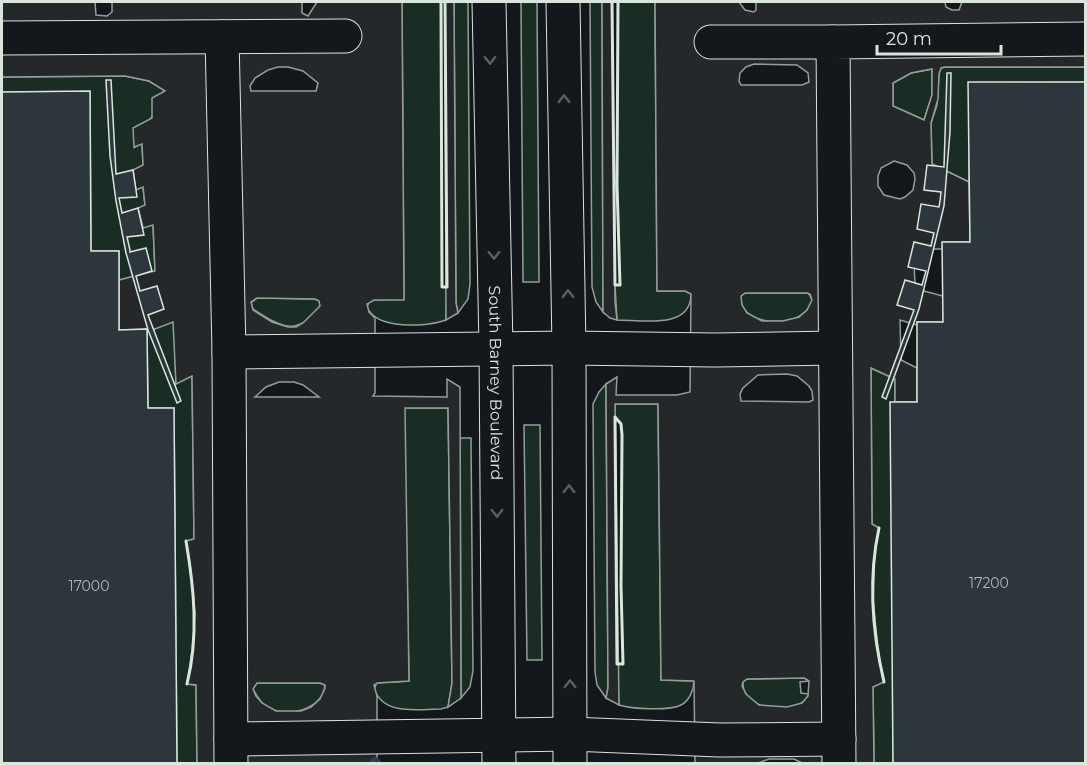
<svg xmlns="http://www.w3.org/2000/svg" width="1087" height="765" font-family="Montserrat,sans-serif">
<rect width="100%" height="100%" fill="#14181c"/>
<g fill="#1a2d24" stroke="#939e99" stroke-width="1.5">
<path d="M 402,2 L 441,2 L 442,287 L 447,287 L 446,320 C 427,327 376,330 367,307 L 370,300 L 404,299 Z"/>
<polygon points="454,2 468,2 470,284 468,299 458,313 456,303"/>
<polygon points="521,2 537,2 539,282 523,282"/>
<polygon points="590,2 602,2 603,312 596,302 592,287"/>
<path d="M 618,2 L 655,2 L 657,291 L 685,291 L 691,294 C 691,330 642,320 617,320 L 615,285 L 620,285 L 617,184 Z"/>
<polygon points="945,67 1085,67 1085,82 969,83 969,182 932,164 931,123 937,105 939,74 941,68"/>
<polygon points="932,69 932,95 924,120 893,106 893,83 911,73"/>
<polygon points="125,76 149,81 166,91 135,147 142,143 143,165 137,189 143,186 145,206 143,227 153,224 155,271 119,280 119,251 91,251 90,92 2,92 2,77"/>
<path d="M 745,293 L 807,293 L 809,294 L 812,300 C 810,306 807,312 801,315 C 784,327 738,323 741,296 Z"/>
<path d="M 257,298 L 315,299 L 320,301 L 320,306 C 297,338 281,327 253,309 L 251,303 Z"/>
<path d="M 174,321 L 176,383 L 192,375 L 194,539 L 186,541 C 194,588 199,636 187,684 L 196,685 L 197,763 L 177,763 L 174,408 L 148,408 L 147,332 Z"/>
<polygon points="871,368 895,379 893,763 874,763 873,687 879,660 872,588 875,548 879,528 872,524"/>
<polygon points="606,384 608,688 606,698 597,685 595,672 593,404 599,392"/>
<path d="M 615,404 L 658,404 L 661,680 L 694,681 C 694,690 689,701 681,705 C 669,711 632,709 619,705 L 617,664 L 623,663 L 621,586 L 622,435 L 621,424 L 615,417 Z"/>
<path d="M 404,408 L 448,408 L 452,683 L 448,707 L 441,709 C 418,709 384,716 374,689 L 377,683 L 409,681 Z"/>
<polygon points="524,425 540,425 542,660 527,660"/>
<polygon points="460,438 471,438 473,671 470,687 461,698"/>
<path d="M 805,678 L 809,681 L 800,682 L 801,693 L 809,694 C 799,718 741,712 743,682 L 747,679 Z"/>
<path d="M 257,683 L 320,683 L 325,685 C 323,710 287,718 268,708 C 261,704 257,696 253,689 Z"/>
</g>
<g fill="#24282b" stroke="#939e99" stroke-width="1.5" fill-rule="evenodd">
<path d="M 2,2 L 95,2 L 96,15 L 107,16 L 112,12 L 112,2 L 302,2 L 302,13 L 308,16 L 317,2 L 402,2 L 404,300 L 374,300 L 367,304 L 369,312 L 375,318 L 375,393 L 373,396 L 447,397 L 447,379 L 460,387 L 461,698 L 448,707 L 452,683 L 448,408 L 405,408 L 409,681 L 377,683 L 374,685 L 377,696 L 377,763 L 197,763 L 196,685 L 187,684 L 192,651 L 195,614 L 191,571 L 186,541 L 194,539 L 192,376 L 176,384 L 173,322 L 147,332 L 147,329 L 119,330 L 119,280 L 155,271 L 153,225 L 143,228 L 138,208 L 145,205 L 143,187 L 136,190 L 133,170 L 143,165 L 142,144 L 134,147 L 133,128 L 152,118 L 152,98 L 165,91 L 149,81 L 125,76 L 2,77 ZM 278,67 L 288,67 L 303,71 L 318,83 L 316,91 L 251,91 L 250,86 L 255,78 L 268,70 ZM 257,298 L 315,299 L 319,301 L 320,306 L 303,323 L 296,327 L 288,327 L 272,322 L 253,310 L 251,302 ZM 279,382 L 294,382 L 303,385 L 319,397 L 255,397 L 266,387 ZM 257,683 L 320,683 L 325,685 L 325,688 L 320,699 L 311,707 L 301,711 L 276,711 L 262,703 L 256,696 L 253,689 Z"/>
<polygon points="445,2 454,2 456,303 458,313 446,320"/>
<polygon points="602,2 612,2 615,302 617,320 610,318 603,312"/>
<path d="M 655,2 L 739,2 L 745,10 L 754,12 L 756,10 L 756,2 L 945,2 L 946,7 L 952,10 L 959,10 L 962,2 L 1085,2 L 1085,67 L 945,67 L 941,68 L 939,74 L 938,99 L 931,123 L 932,164 L 969,182 L 970,242 L 943,242 L 942,249 L 928,249 L 914,265 L 915,284 L 920,290 L 943,296 L 943,322 L 917,322 L 917,325 L 900,320 L 901,360 L 917,368 L 917,402 L 895,402 L 895,379 L 871,368 L 872,524 L 879,528 L 875,548 L 873,604 L 876,644 L 884,682 L 873,687 L 874,763 L 804,764 L 794,759 L 769,759 L 758,763 L 695,763 L 694,681 L 661,680 L 658,404 L 615,404 L 619,705 L 606,698 L 608,688 L 606,384 L 617,377 L 616,395 L 677,395 L 690,392 L 691,294 L 685,291 L 657,291 ZM 754,64 L 797,65 L 808,73 L 809,82 L 802,85 L 741,85 L 739,81 L 740,73 L 746,67 ZM 932,69 L 932,95 L 924,120 L 893,106 L 893,83 L 911,73 ZM 894,161 L 907,165 L 914,173 L 915,179 L 913,190 L 905,197 L 900,199 L 884,195 L 878,186 L 878,176 L 881,168 ZM 745,293 L 807,293 L 810,294 L 812,300 L 807,310 L 799,317 L 783,321 L 762,321 L 747,313 L 742,305 L 741,296 ZM 787,374 L 797,376 L 809,386 L 812,391 L 813,400 L 809,402 L 741,401 L 740,394 L 743,388 L 758,375 ZM 804,678 L 809,681 L 808,696 L 802,703 L 787,707 L 759,705 L 746,694 L 742,686 L 743,682 L 747,679 Z"/>
</g>
<g fill="none" stroke-linecap="round" stroke-linejoin="round">
<polyline stroke="#2f3f4d" stroke-width="12" points="375,763 375,764"/>
</g>
<g fill="#2c363c" stroke="#d8e6dc" stroke-width="1.5">
<polygon points="947,73 951,73 950,132 944,206 919,309 886,399 882,397 914,310 897,305 905,280 922,285 926,271 908,267 914,242 931,246 933,237 934,233 917,229 921,204 939,207 940,201 941,192 924,190 927,165 944,167"/>
<polygon points="106,80 111,80 116,174 133,170 136,190 137,197 119,198 122,213 138,208 144,235 127,237 130,250 130,252 146,248 152,271 136,276 140,291 157,286 164,309 148,315 181,401 177,403 148,330 126,253 116,201 110,156"/>
<polygon points="968,82 1086,82 1086,764 893,764 890,402 917,402 917,322 943,322 942,242 970,242"/>
<polygon points="90,91 91,251 119,251 119,330 147,329 148,408 174,408 177,764 2,764 2,92"/>
</g>
<g fill="none" stroke-linecap="round" stroke-linejoin="round">
<g stroke="#d8e6dc" stroke-width="35">
<g id="minor">
<path id="s1" d="M 489,2 L 496,348 L 499,764"/>
<polyline points="563,2 569,348 570,764"/>
<polyline points="222,37 229,352 569,348 715,350 835,348"/>
<polyline points="2,38 345,36"/>
<polyline points="711,42 833,42"/>
<polyline points="229,352 231,764"/>
<polyline points="231,739 570,734 720,740 839,739"/>
<polyline points="839,764 833,42 1086,39"/>
</g>
</g>
<use href="#minor" stroke="#14181c" stroke-width="33"/>
<g stroke="#d8e6dc" stroke-width="3">
<polyline points="441,2 442,287 447,287 445,2"/>
<polyline points="612,2 615,285 620,285 617,184 618,2"/>
<polygon points="615,417 621,424 622,435 621,586 623,664 617,664"/>
<path d="M 879,528 C 868,579 872,631 884,682"/>
<path d="M 186,541 C 194,588 199,636 187,684"/>
</g>
</g>
<defs><path id="oneway-chevron" d="M-2-3.5L2.5 0L-2 3.5" fill="none" stroke-width="1.6" stroke-linecap="round" stroke-linejoin="round" transform="scale(1.5)"/></defs>
<g stroke="#59605f">
<use href="#oneway-chevron" transform="translate(490 60) rotate(89)"/>
<use href="#oneway-chevron" transform="translate(564 99) rotate(-91)"/>
<use href="#oneway-chevron" transform="translate(494 255) rotate(89)"/>
<use href="#oneway-chevron" transform="translate(568 294) rotate(-91)"/>
<use href="#oneway-chevron" transform="translate(569 489) rotate(-90)"/>
<use href="#oneway-chevron" transform="translate(497 513) rotate(90)"/>
<use href="#oneway-chevron" transform="translate(570 684) rotate(-90)"/>
</g>
<g text-anchor="middle" dominant-baseline="central" stroke-width="4.5" stroke-linejoin="round" paint-order="stroke">
<g font-size="14" fill="#adbab4">
<text x="989" y="583">17200</text>
<text x="89" y="586">17000</text>
</g>
<g font-size="16" fill="#d8e6dc" stroke="#14181c">
<text stroke="none"><textPath href="#s1" startOffset="381">South Barney Boulevard</textPath></text>
</g>
</g>
<rect width="1087" height="765" fill="none" stroke="#d8e6dc" stroke-width="6"/>
<path d="M877 45v9h124v-9" fill="none" stroke="#d8e6dc" stroke-width="3"/>
<text x="886" y="45" font-size="18" fill="#d8e6dc" stroke="#14181c" stroke-width="4.5" paint-order="stroke">20 m</text>
</svg>
